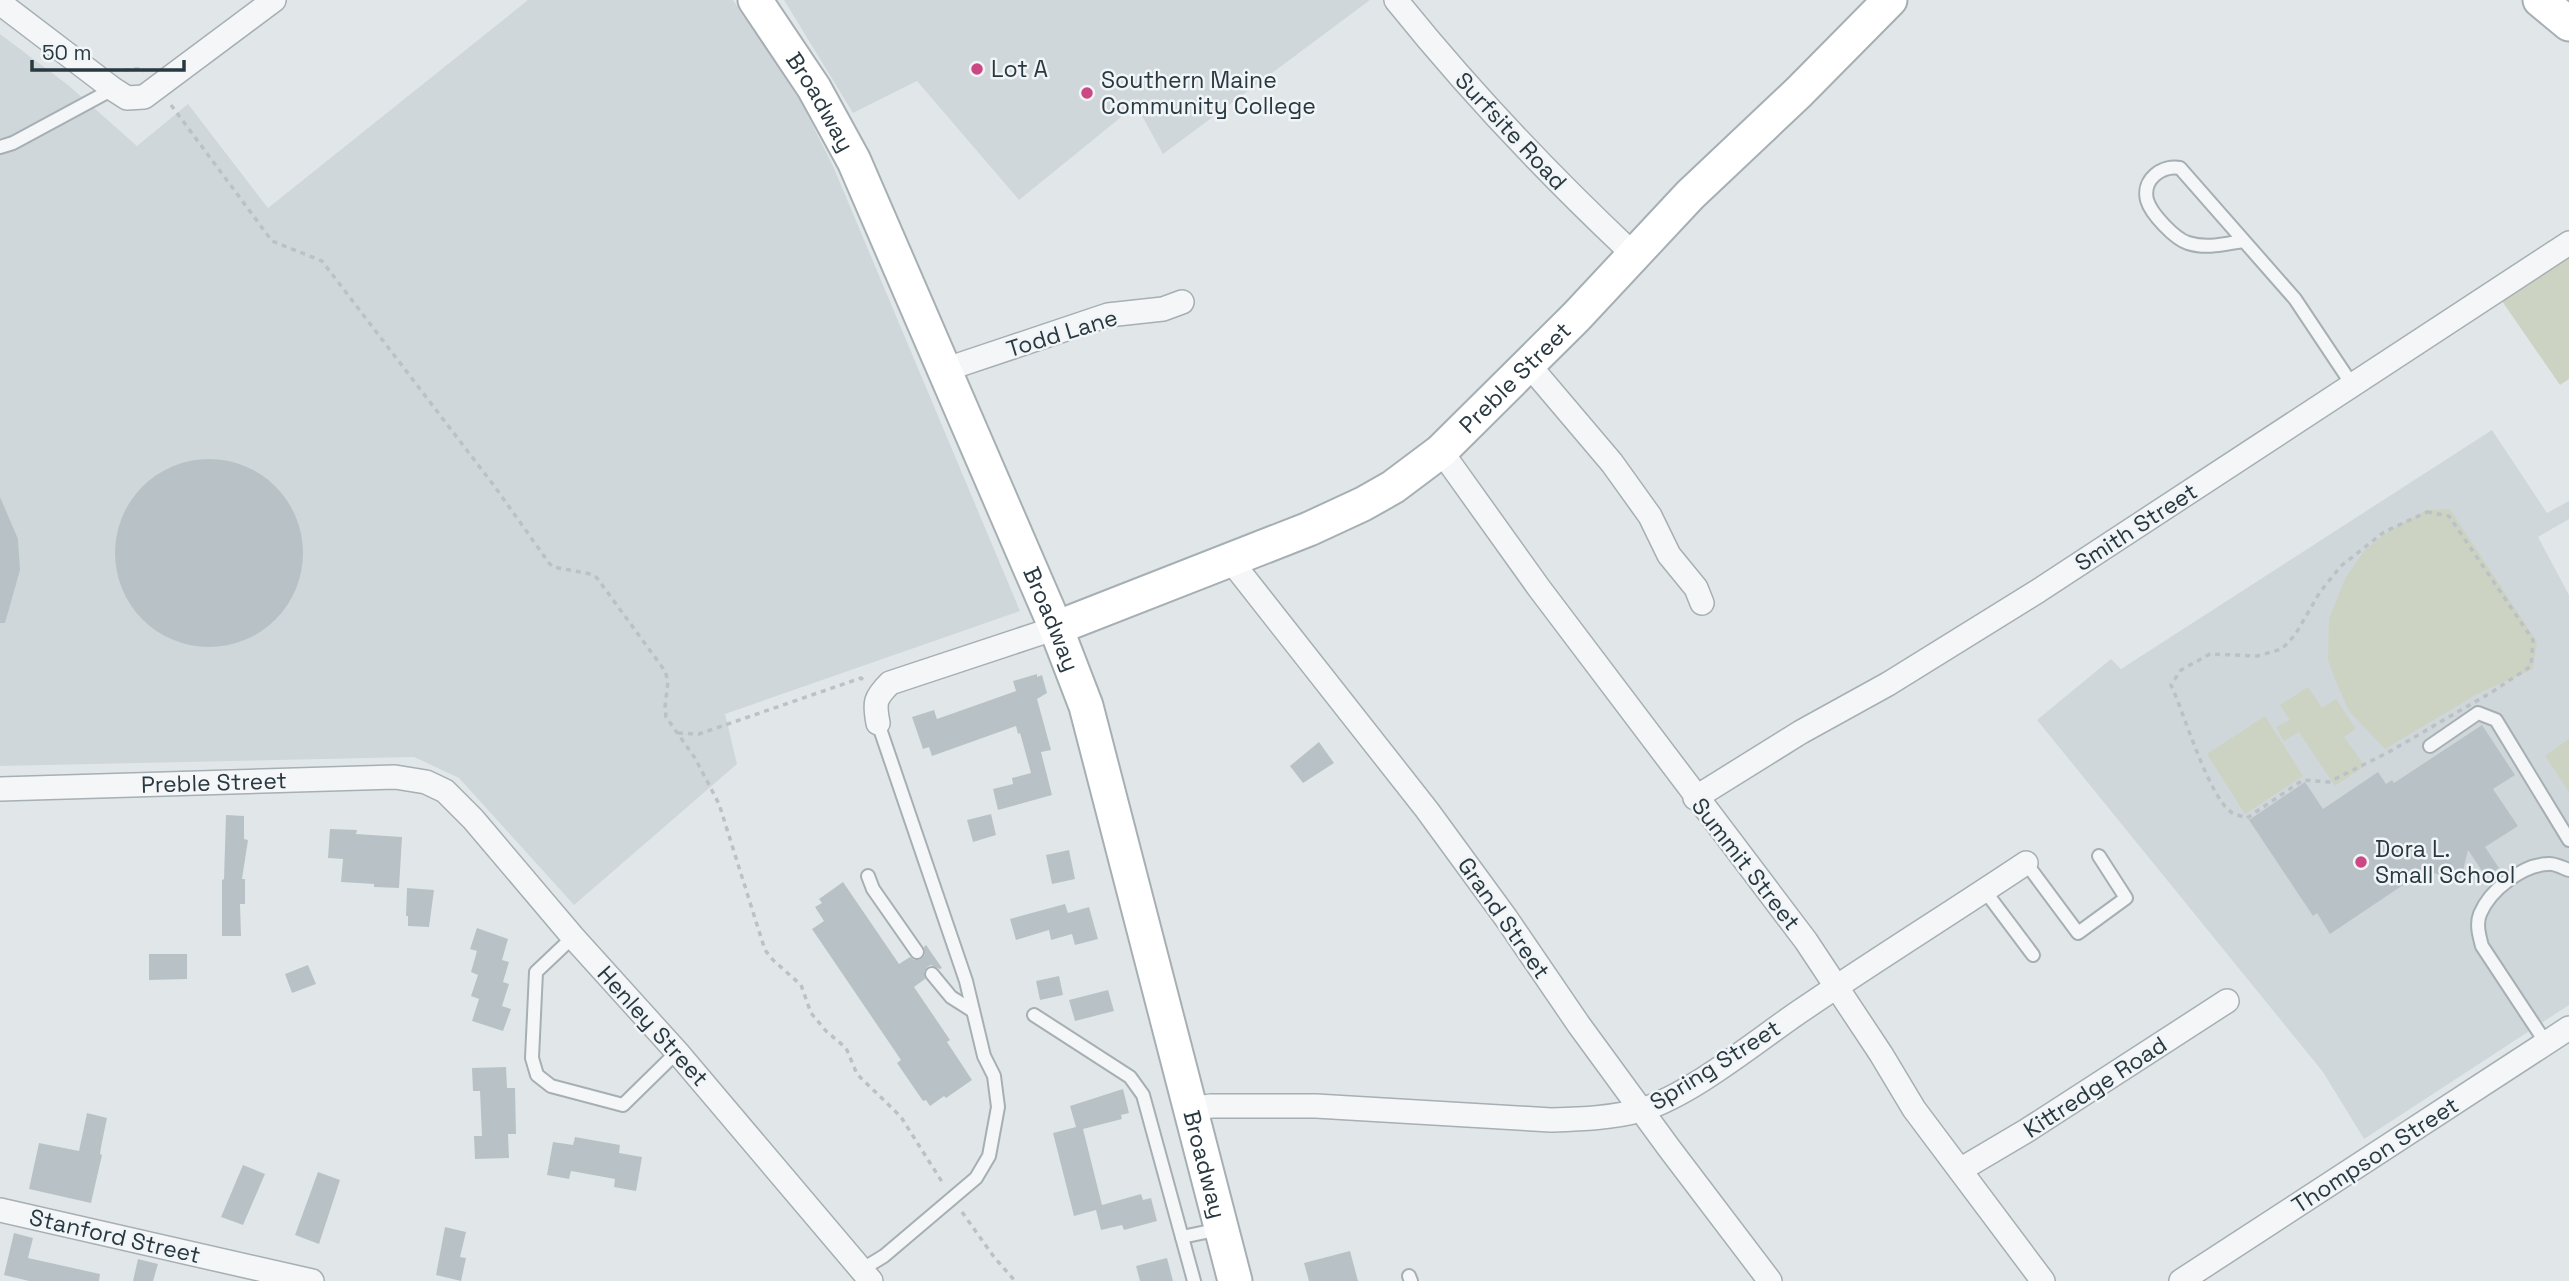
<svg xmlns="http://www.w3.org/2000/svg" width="2569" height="1281" font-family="'Space Grotesk',sans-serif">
<rect width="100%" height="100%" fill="#e1e7e9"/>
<g fill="#cfd7db">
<polygon points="528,0 733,0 800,100 833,166 1020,611 725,714 737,764 574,905 459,778 414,757 0,766 0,34 68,85 137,146 188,104 268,208"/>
<polygon points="784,0 1370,0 1163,154 1136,105 1019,200 917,81 853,113"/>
<polygon points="2492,430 2547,513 2569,501 2569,519 2538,537 2569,595 2569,1005 2364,1139 2323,1072 2037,720 2111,659 2121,669"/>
</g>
<g fill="#ccd3c2">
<polygon points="2569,255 2569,379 2560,385 2502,301"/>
<polygon points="2450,509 2537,642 2533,669 2477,694 2385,749 2349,711 2335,679 2328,660 2329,619 2345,579 2364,551 2391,529 2427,510"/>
<polygon points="2308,687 2322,708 2336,699 2356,729 2344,737 2365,766 2335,786 2299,732 2284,741 2276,727 2290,720 2280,705"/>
<polygon points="2265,716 2303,776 2245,814 2207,754"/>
<polygon points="2569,739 2569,792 2545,756"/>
</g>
<g fill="#b8c2c6">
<circle cx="209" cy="553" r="94"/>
<polygon points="0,497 18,539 20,570 5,623 0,623"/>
<polygon points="1037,674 1037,677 1042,675 1047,693 1037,699 1051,750 1041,752 1052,795 998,810 993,789 1013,784 1012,778 1031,773 1020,733 1018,734 1016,726 932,756 929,747 923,749 912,717 934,710 937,719 1016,691 1013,681"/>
<polygon points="2482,725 2515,775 2493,789 2518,826 2485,847 2499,868 2486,877 2468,850 2461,879 2424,871 2330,934 2317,913 2313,916 2249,820 2305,782 2323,809 2378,772 2386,784 2392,780 2394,783"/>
<polygon points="1319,742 1334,763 1303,783 1290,766"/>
<polygon points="991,814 996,835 973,842 967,820"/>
<polygon points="226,815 244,816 244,839 248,840 242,879 245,879 245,904 240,904 241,936 222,936 222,880 224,879"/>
<polygon points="330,829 357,830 356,834 402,837 399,888 374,887 374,884 341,882 343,859 328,858"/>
<polygon points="1069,850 1075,879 1052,884 1046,855"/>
<polygon points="843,882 899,964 910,957 914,960 921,959 925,955 924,947 926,945 942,968 940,969 931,965 927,967 924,972 925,979 914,987 950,1040 947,1042 972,1080 946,1098 944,1096 930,1106 926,1100 923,1101 897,1063 901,1060 812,929 824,921 815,907 822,903 819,899"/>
<polygon points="407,888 434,890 429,927 408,926 408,916 406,916"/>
<polygon points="1065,904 1068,913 1089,907 1098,939 1075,945 1072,934 1051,940 1049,930 1016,940 1010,919"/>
<polygon points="477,928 508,939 502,960 509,962 503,982 509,984 502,1006 511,1009 503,1031 472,1021 479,999 471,996 478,975 471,972 477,951 470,949"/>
<polygon points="149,954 187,954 187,979 149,980"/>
<polygon points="308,965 316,984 292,993 285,974"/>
<polygon points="1059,976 1063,995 1040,1000 1036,981"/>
<polygon points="1108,990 1114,1011 1075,1021 1069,1000"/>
<polygon points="506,1067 507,1088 515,1088 516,1134 508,1134 509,1158 475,1159 474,1136 482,1136 480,1091 473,1091 472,1068"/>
<polygon points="1123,1089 1129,1113 1121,1115 1122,1119 1083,1129 1102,1205 1141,1194 1143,1200 1151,1198 1157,1221 1124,1230 1122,1225 1101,1230 1096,1210 1074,1216 1053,1133 1076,1127 1070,1106"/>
<polygon points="87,1113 107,1118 101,1147 100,1154 102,1155 91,1203 29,1189 39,1143 79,1151"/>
<polygon points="575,1137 620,1145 619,1153 642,1157 636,1191 614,1187 615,1179 571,1171 569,1179 547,1175 553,1142 573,1145"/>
<polygon points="243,1165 265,1174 243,1225 221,1217"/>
<polygon points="318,1172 340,1180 319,1244 295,1235"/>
<polygon points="445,1227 466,1232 460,1257 466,1258 461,1281 436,1275"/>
<polygon points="14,1233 33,1238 28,1258 100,1274 99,1281 29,1281 4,1275"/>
<polygon points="1350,1251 1358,1281 1309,1281 1304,1263"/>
<polygon points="1167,1258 1173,1281 1140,1281 1136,1266"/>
<polygon points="138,1259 158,1264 153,1281 133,1281"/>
</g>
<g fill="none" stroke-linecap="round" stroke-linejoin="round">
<g stroke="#a6afb3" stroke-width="16">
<g id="lane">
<polyline points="0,147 13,143 113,89"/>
<path d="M 2243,241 C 2224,244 2207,249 2188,243 C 2175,239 2151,214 2147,200 C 2142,179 2162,165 2180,168 L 2295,299 L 2353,386"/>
<polyline points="2430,746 2478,713 2496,720 2569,840"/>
<polyline points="2026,863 2078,933 2126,898 2099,856"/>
<polyline points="868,876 873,889 917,952"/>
<polyline points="1985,891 2033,955"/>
<polyline points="573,937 536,972 532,1058 537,1075 551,1086 623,1105 677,1052"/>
<polyline points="932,974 951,997 973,1011"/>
<polyline points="1034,1015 1130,1077 1143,1095 1194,1281"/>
<path d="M 2546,1043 L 2482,946 C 2479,935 2476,924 2480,914 C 2490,890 2522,865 2548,864 C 2554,863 2563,868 2569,870"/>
<polyline points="1182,1237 1220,1229"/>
<polyline points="861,1270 884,1256 976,1178 989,1156 998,1107 994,1076 984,1056 966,981 878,723"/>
<polyline points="1409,1276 1411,1281"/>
</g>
</g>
<g stroke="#a6afb3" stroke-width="26">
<g id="street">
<path d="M 1396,0 C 1469,91 1548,174 1633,254"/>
<polyline points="0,3 113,89 127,98 144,97 274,0"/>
<polyline points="1528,364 1612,463 1650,516 1669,555 1696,588 1702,603"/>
<polyline points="944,370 1108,315 1163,309 1182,302"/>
<polyline points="1441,451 1539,588 1806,941 1881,1054 1914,1109 2043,1281"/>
<polyline points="1231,561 1427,810 1506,918 1579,1025 1669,1148 1770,1281"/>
<path d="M 878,723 C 874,702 875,698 890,683 L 1056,628"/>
<path id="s1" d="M 0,789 L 395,777 L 426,782 L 445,791 L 473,819 L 573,937 L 677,1052 L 871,1281"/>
<polyline points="1695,798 1801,732 1888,684 2038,591 2569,243"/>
<path d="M 1190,1109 L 1211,1106 L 1316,1106 L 1551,1120 C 1581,1119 1613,1118 1641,1110 C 1691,1095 1755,1042 1799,1012 C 1874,961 1951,913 2026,863"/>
<polyline points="1960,1170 2026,1131 2227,1001"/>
<polyline points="0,1210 312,1281"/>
<polyline points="2181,1281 2569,1028"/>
</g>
</g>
<g stroke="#a6afb3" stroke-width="37">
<g id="secondary">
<path id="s2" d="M 755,0 L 814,88 L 854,161 L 1056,628 L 1086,706 L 1235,1281"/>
<polyline points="2540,0 2569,24"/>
<path id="s3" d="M 1056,628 L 1309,529 L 1363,504 L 1393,487 L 1441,451 L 1576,317 L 1690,195 L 1799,92 L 1890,0"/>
</g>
</g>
<g stroke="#bbc1c5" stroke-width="3.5" stroke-dasharray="5 5" stroke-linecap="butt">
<polyline points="124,70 138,69 144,71"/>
<polyline points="171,105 272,241 322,261 495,487 549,563 553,567 591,574 597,578 665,671 668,681 665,707 666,717 695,758 719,804 765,950 773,960 801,985 811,1013 826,1031 846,1048 857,1074 901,1117 944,1185"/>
<path d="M 2427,512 L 2449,516 L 2533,640 L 2531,666 L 2492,692 L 2387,753 L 2329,782 L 2303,780 L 2247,818 C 2242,816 2235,815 2231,812 C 2208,795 2184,713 2171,685 L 2181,670 L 2210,654 L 2257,656 L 2282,649 L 2295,635 L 2320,592 L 2341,566 L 2384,532 Z"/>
<polyline points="678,733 699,734 861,678 865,681"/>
<polyline points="962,1212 994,1257 1015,1281"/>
</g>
<use href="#lane" stroke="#f4f6f8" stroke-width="12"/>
<use href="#street" stroke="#f4f6f8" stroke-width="23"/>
<use href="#secondary" stroke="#fff" stroke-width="33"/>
</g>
<g fill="#cc4884" stroke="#f1f5f7" stroke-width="2.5">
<circle cx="977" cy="69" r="7"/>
<circle cx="1087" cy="93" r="7"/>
<circle cx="2361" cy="862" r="7"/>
</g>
<g text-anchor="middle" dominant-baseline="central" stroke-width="5" stroke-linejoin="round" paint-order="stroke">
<g font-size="23" fill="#293941" stroke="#f1f5f7" text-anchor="start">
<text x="991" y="69">Lot A</text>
<text x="1101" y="80">Southern Maine<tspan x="1101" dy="26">Community College</tspan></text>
<text x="2375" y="849">Dora L.<tspan x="2375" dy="26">Small School</tspan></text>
</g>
<g font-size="23" fill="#293941" stroke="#f1f5f7">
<text stroke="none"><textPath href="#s2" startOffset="121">Broadway</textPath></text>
<text transform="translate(1511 131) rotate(47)">Surfsite Road</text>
<text transform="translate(1062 333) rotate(-17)">Todd Lane</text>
<text stroke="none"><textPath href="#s3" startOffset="530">Preble Street</textPath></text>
<text transform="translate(2136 527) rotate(-33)">Smith Street</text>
<text stroke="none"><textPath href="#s2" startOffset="688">Broadway</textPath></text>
<text stroke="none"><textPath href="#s1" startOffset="214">Preble Street</textPath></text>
<text transform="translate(1746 864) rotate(52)">Summit Street</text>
<text transform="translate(1504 918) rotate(55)">Grand Street</text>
<text transform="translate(653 1026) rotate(48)">Henley Street</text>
<text transform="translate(1715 1065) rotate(-32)">Spring Street</text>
<text transform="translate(2095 1087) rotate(-33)">Kittredge Road</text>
<text transform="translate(2375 1155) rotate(-33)">Thompson Street</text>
<text stroke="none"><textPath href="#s2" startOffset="1255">Broadway</textPath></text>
<text transform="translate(115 1236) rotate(13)">Stanford Street</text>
</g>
</g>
<path d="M32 60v10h152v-10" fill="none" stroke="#293941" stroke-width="3.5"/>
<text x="42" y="60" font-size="21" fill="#293941" stroke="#f1f5f7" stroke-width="5" paint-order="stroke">50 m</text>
</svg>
